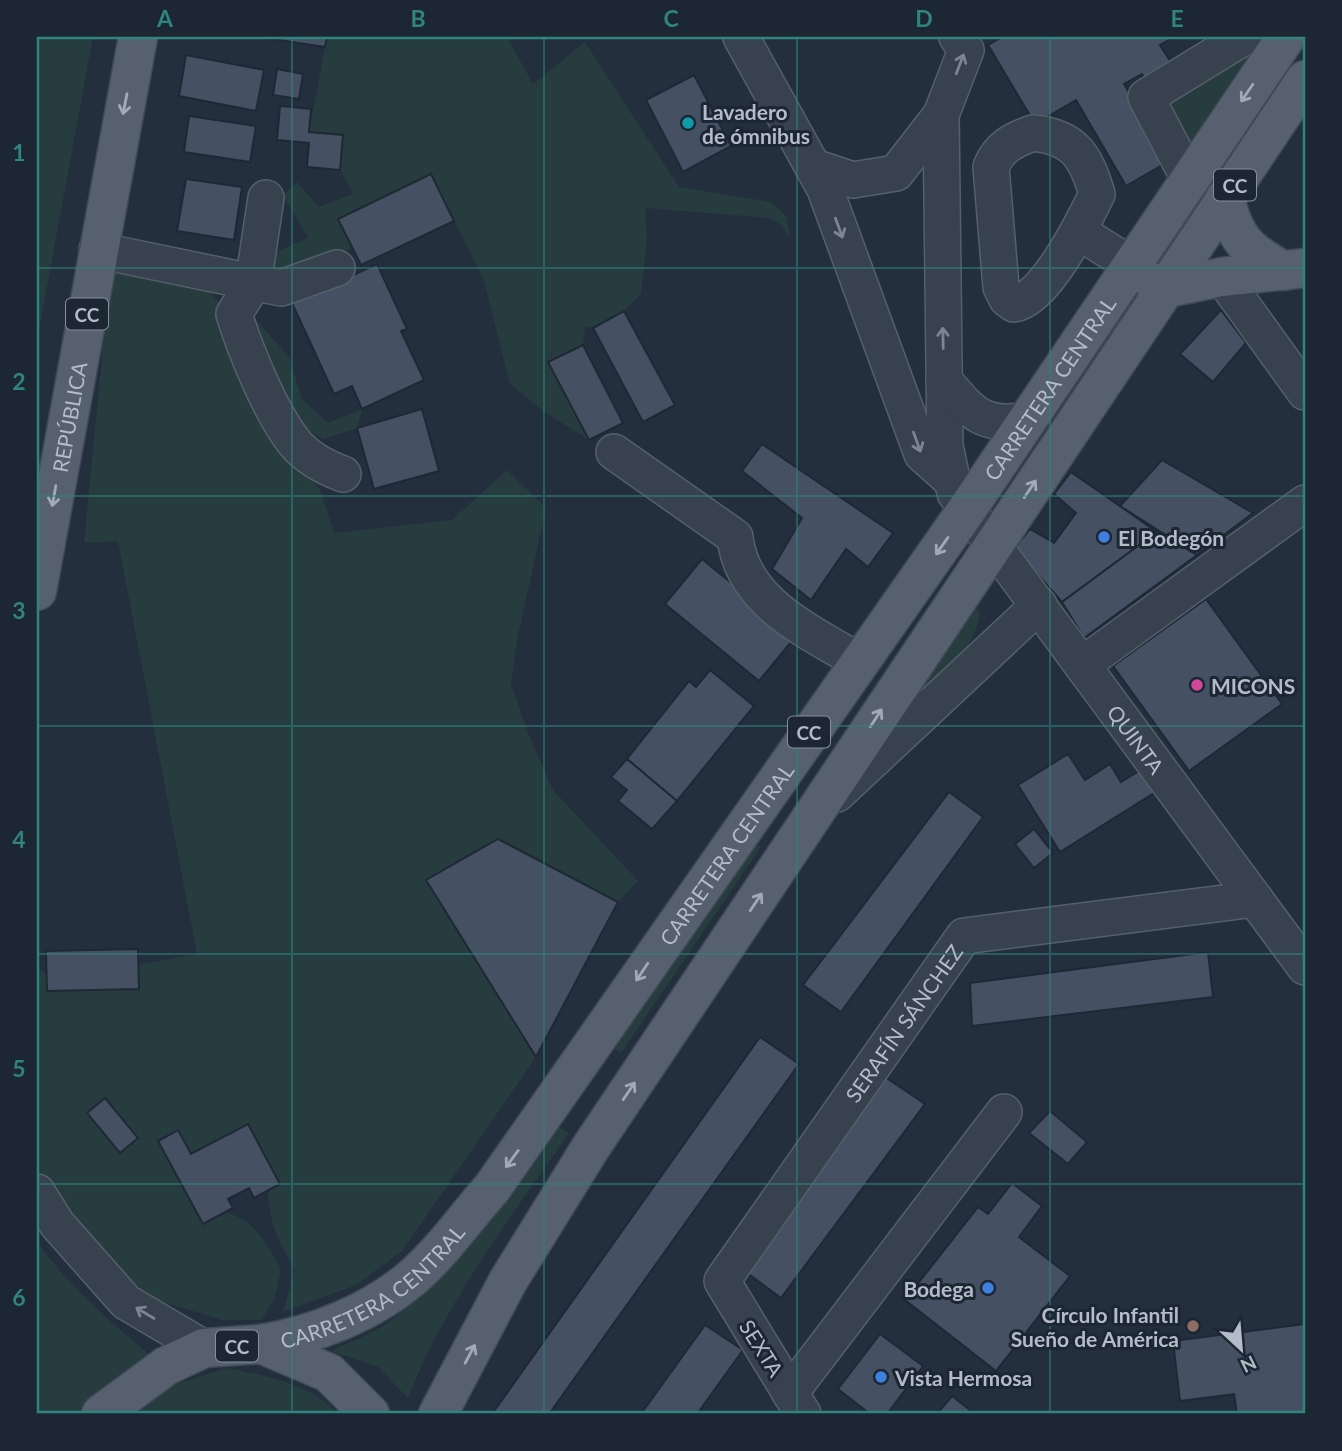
<svg xmlns="http://www.w3.org/2000/svg" width="1342" height="1451" font-family="Lato,sans-serif">
<rect width="100%" height="100%" fill="#242f3e"/>
<g fill="#263c3f">
<polygon points="37,37 93,37 37,341"/>
<polygon points="327,37 507,37 533,84 585,42 679,187 771,202 787,217 790,237 781,225 769,218 645,208 647,240 641,294 624,311 593,328 585,327 583,345 549,362 589,440 546,413 510,384 484,280 431,174 338,219 352,248 295,273 269,273 275,252 308,238 283,195 297,182 319,207 353,194 340,170 343,135 309,132"/>
<polygon points="1248,56 1187,152 1163,105"/>
<path d="M 111,265 L 206,288 L 226,310 L 270,428 L 320,489 L 334,533 L 452,520 L 507,470 L 546,508 L 517,640 L 511,684 L 528,733 L 553,790 L 638,881 L 618,902 L 498,839 L 427,880 L 536,1057 L 402,1251 L 356,1285 L 283,1312 L 295,1270 C 280,1244 268,1222 268,1191 L 280,1184 L 248,1124 L 191,1154 L 178,1130 L 158,1141 L 203,1224 L 226,1212 C 256,1221 266,1243 281,1269 L 274,1300 L 261,1320 L 222,1320 L 151,1298 L 86,1240 L 48,1188 L 37,1165 L 37,968 L 47,974 L 48,991 L 138,989 L 138,965 L 197,954 L 118,541 L 84,543 Z"/>
<polygon points="252,315 289,357 302,399 328,423 362,409 357,428 324,439 289,420"/>
<path d="M 975,605 L 980,614 C 971,660 931,688 898,717 Z"/>
<polygon points="754,843 761,847 621,1053 614,1049"/>
<path d="M 559,1127 L 569,1133 C 511,1218 445,1302 408,1398 L 378,1367 L 331,1351 C 349,1342 372,1334 389,1322 C 459,1269 510,1199 559,1127 Z"/>
<path d="M 37,1241 C 68,1286 109,1321 151,1356 L 128,1369 L 76,1414 L 37,1414 Z"/>
<path d="M 226,1368 C 269,1377 307,1382 339,1414 L 129,1414 L 162,1389 Z"/>
</g>
<g fill="#455162" stroke="#1f2835" stroke-width="2">
<polygon points="259,37 327,37 325,47"/>
<polygon points="1002,37 1174,37 1160,45 1176,70 1149,86 1142,74 1124,84 1169,161 1126,186 1076,100 1035,124 988,45"/>
<polygon points="186,55 264,70 256,111 179,96"/>
<polygon points="277,69 303,74 299,99 273,95"/>
<polygon points="694,75 731,146 683,172 646,100"/>
<polygon points="280,106 311,109 309,132 343,135 340,170 307,167 309,143 277,140"/>
<polygon points="189,116 256,126 250,162 184,152"/>
<polygon points="431,174 454,221 361,265 338,219"/>
<polygon points="186,179 242,187 234,240 177,231"/>
<polygon points="377,264 407,329 401,331 424,380 362,409 352,386 334,394 292,303"/>
<polygon points="1221,310 1246,343 1213,382 1180,354"/>
<polygon points="624,311 675,405 643,422 593,328"/>
<polygon points="583,345 623,423 589,440 548,362"/>
<polygon points="422,409 439,471 374,489 357,428"/>
<polygon points="762,444 893,533 868,567 846,549 811,600 772,569 802,518 742,471"/>
<polygon points="1162,460 1253,513 1197,555 1120,506"/>
<polygon points="1071,472 1157,532 1062,602 1014,548 1030,529 1054,543 1076,513 1054,494"/>
<polygon points="1157,532 1197,555 1084,638 1062,602"/>
<polygon points="702,559 796,636 759,681 665,604"/>
<polygon points="1206,599 1282,704 1189,771 1113,666"/>
<polygon points="710,670 754,706 677,801 627,759 689,681 696,687"/>
<polygon points="1068,754 1085,780 1110,764 1121,782 1142,769 1157,791 1060,852 1018,785"/>
<polygon points="627,759 677,801 652,829 618,801 627,790 611,777"/>
<polygon points="949,792 983,817 841,1012 803,985"/>
<polygon points="1034,829 1053,853 1034,868 1015,844"/>
<polygon points="498,839 618,902 536,1057 426,880"/>
<polygon points="138,949 139,989 47,991 46,951"/>
<polygon points="1208,952 1213,997 972,1026 970,983"/>
<polygon points="760,1037 799,1064 549,1414 492,1414"/>
<polygon points="885,1077 925,1104 781,1298 746,1272"/>
<polygon points="105,1098 138,1138 120,1153 87,1113"/>
<polygon points="1050,1111 1087,1142 1068,1164 1029,1133"/>
<polygon points="248,1124 280,1184 254,1198 249,1188 228,1199 233,1208 203,1224 158,1141 178,1130 191,1154"/>
<polygon points="1012,1183 1042,1206 1019,1237 1070,1276 996,1371 905,1300 978,1207 988,1214"/>
<polygon points="1305,1324 1305,1414 1237,1414 1234,1394 1180,1401 1173,1341"/>
<polygon points="705,1325 743,1350 697,1414 641,1414"/>
<polygon points="880,1334 923,1366 887,1414 870,1414 838,1389"/>
<polygon points="952,1396 975,1414 937,1414"/>
</g>
<g fill="none" stroke-linecap="round" stroke-linejoin="round">
<g stroke="#565f6c" stroke-width="38">
<g id="minor">
<polyline points="741,37 825,189 922,454 950,479"/>
<path id="s1" d="M 957,37 L 966,50 L 941,115 L 945,446 L 955,493 L 1305,967"/>
<path d="M 1033,133 C 1074,137 1086,156 1097,194 C 1084,221 1045,300 1014,304 L 1007,299 L 1001,287 L 991,167 C 999,147 1013,140 1033,133 Z"/>
<polyline points="814,167 853,180 896,173 941,115"/>
<polyline points="1189,179 1146,97 1244,37"/>
<path d="M 266,198 L 253,284 L 234,314 C 245,350 271,413 294,442 C 307,458 324,467 343,474"/>
<polyline points="1079,232 1130,264"/>
<polyline points="97,250 281,288 337,268"/>
<polyline points="1222,277 1305,392"/>
<path d="M 944,380 C 972,413 982,428 1028,420"/>
<path d="M 614,452 L 735,537 C 742,603 809,631 860,662"/>
<polyline points="1082,665 1305,503"/>
<polyline points="837,794 1039,605"/>
<polyline points="37,1192 57,1224 126,1302 204,1348"/>
<polyline points="790,1393 1004,1112"/>
<path id="s2" d="M 803,1414 L 722,1281 L 964,936 L 1255,899"/>
</g>
</g>
<g stroke="#414a57" stroke-width="41">
<g id="major">
<path d="M 1225,198 C 1235,240 1248,251 1284,271"/>
<polyline points="1154,283 1163,289 1222,277 1305,268"/>
<path id="s3" d="M 37,591 L 138,37"/>
<path id="s4" d="M 261,1344 C 314,1335 371,1313 413,1277 C 442,1252 466,1217 492,1188 L 968,508 L 1286,37"/>
<polyline points="101,1414 166,1366 204,1348 261,1344 329,1373 370,1414"/>
<polyline points="438,1414 508,1281 591,1147 1305,80"/>
</g>
</g>
<use href="#minor" stroke="#38414e" stroke-width="35"/>
<use href="#major" stroke="#56606e" stroke-width="38"/>
</g>
<defs><path id="oneway-shaft" d="M-6 0H5M1.5-3L5.5 0L1.5 3" fill="none" stroke-width="1.6" stroke-linecap="round" stroke-linejoin="round" transform="scale(1.75)"/></defs>
<g stroke="#7c8592">
<use href="#oneway-shaft" transform="translate(960 64) rotate(-69)"/>
<use href="#oneway-shaft" transform="translate(839 228) rotate(70)"/>
<use href="#oneway-shaft" transform="translate(943 338) rotate(-91)"/>
<use href="#oneway-shaft" transform="translate(917 442) rotate(70)"/>
<use href="#oneway-shaft" transform="translate(145 1313) rotate(-149)"/>
</g>
<g stroke="#a1aab7">
<use href="#oneway-shaft" transform="translate(1247 93) rotate(124)"/>
<use href="#oneway-shaft" transform="translate(125 104) rotate(101)"/>
<use href="#oneway-shaft" transform="translate(1030 489) rotate(-56)"/>
<use href="#oneway-shaft" transform="translate(54 496) rotate(100)"/>
<use href="#oneway-shaft" transform="translate(942 546) rotate(125)"/>
<use href="#oneway-shaft" transform="translate(876 718) rotate(-57)"/>
<use href="#oneway-shaft" transform="translate(756 902) rotate(-56)"/>
<use href="#oneway-shaft" transform="translate(642 972) rotate(124)"/>
<use href="#oneway-shaft" transform="translate(629 1091) rotate(-56)"/>
<use href="#oneway-shaft" transform="translate(512 1159) rotate(126)"/>
<use href="#oneway-shaft" transform="translate(470 1354) rotate(-62)"/>
</g>
<path fill="none" stroke="#308480" stroke-width="2" stroke-opacity="0.55" d="M 292,37 L 292,1414M 544,37 L 544,1414M 797,37 L 797,1414M 1050,37 L 1050,1414M 37,268 L 1305,268M 37,496 L 1305,496M 37,726 L 1305,726M 37,954 L 1305,954M 37,1184 L 1305,1184"/>
<circle fill="#0f9aa8" stroke="#1d2633" stroke-width="2.5" cx="688" cy="123" r="7"/>
<g fill="#3f7fe0" stroke="#1d2633" stroke-width="2.5">
<circle cx="1104" cy="537" r="7"/>
<circle cx="988" cy="1288" r="7"/>
<circle cx="881" cy="1377" r="7"/>
</g>
<circle fill="#d1479c" stroke="#1d2633" stroke-width="2.5" cx="1197" cy="685" r="7"/>
<circle fill="#8d6e63" stroke="#1d2633" stroke-width="2.5" cx="1193" cy="1326" r="7"/>
<g text-anchor="middle" dominant-baseline="central" stroke-width="6" stroke-linejoin="round" paint-order="stroke">
<g fill="#1d2633" stroke="#878f9c" stroke-width="2">
<rect x="1214" y="169.5" width="42" height="31" rx="5"/>
<rect x="66" y="298.5" width="42" height="31" rx="5"/>
<rect x="788" y="716.5" width="42" height="31" rx="5"/>
<rect x="216" y="1330.5" width="42" height="31" rx="5"/>
</g>
<g font-size="19" font-weight="bold" fill="#b4bcc9">
<text x="1235" y="185">CC</text>
<text x="87" y="314">CC</text>
<text x="809" y="732">CC</text>
<text x="237" y="1346">CC</text>
</g>
<g font-size="21" font-weight="bold" fill="#b4bcc9" stroke="#1d2633" text-anchor="start">
<text x="702" y="111">Lavadero<tspan x="702" dy="24">de ómnibus</tspan></text>
<text x="1118" y="537">El Bodegón</text>
<text x="1211" y="685">MICONS</text>
<text x="974" y="1288" text-anchor="end">Bodega</text>
<text x="1179" y="1314" text-anchor="end">Círculo Infantil<tspan x="1179" dy="24">Sueño de América</tspan></text>
<text x="895" y="1377">Vista Hermosa</text>
</g>
<g font-size="21" fill="#b4bcc9" stroke="#1d2633">
<text stroke="none"><textPath href="#s4" startOffset="1262">CARRETERA CENTRAL</textPath></text>
<text stroke="none"><textPath href="#s3" startOffset="177">REPÚBLICA</textPath></text>
<text stroke="none"><textPath href="#s1" startOffset="770">QUINTA</textPath></text>
<text stroke="none"><textPath href="#s4" startOffset="695">CARRETERA CENTRAL</textPath></text>
<text stroke="none"><textPath href="#s2" startOffset="471">SERAFÍN SÁNCHEZ</textPath></text>
<text stroke="none"><textPath href="#s4" startOffset="128">CARRETERA CENTRAL</textPath></text>
<text transform="translate(762 1348) rotate(58)">SEXTA</text>
</g>
</g>
<rect width="1342" height="1451" fill="none" stroke="#1d2633" stroke-width="77"/>
<g transform="translate(1241 1349) rotate(154)" stroke="#1d2633" stroke-width="5" paint-order="stroke">
<path d="M0-5L12 26L0 18L-12 26Z" fill="#b4bcc9"/>
<text y="-10" font-size="19" font-weight="bold" text-anchor="middle" fill="#b4bcc9">N</text>
</g>
<rect x="38" y="38" width="1266" height="1374" fill="none" stroke="#308480" stroke-width="2.5"/>
<g font-size="23" text-anchor="middle" font-weight="bold" fill="#308480">
<text x="165" y="27">A</text>
<text x="418" y="27">B</text>
<text x="671" y="27">C</text>
<text x="924" y="27">D</text>
<text x="1177" y="27">E</text>
<text x="19" y="161">1</text>
<text x="19" y="390">2</text>
<text x="19" y="619">3</text>
<text x="19" y="848">4</text>
<text x="19" y="1077">5</text>
<text x="19" y="1306">6</text>
</g>
</svg>
